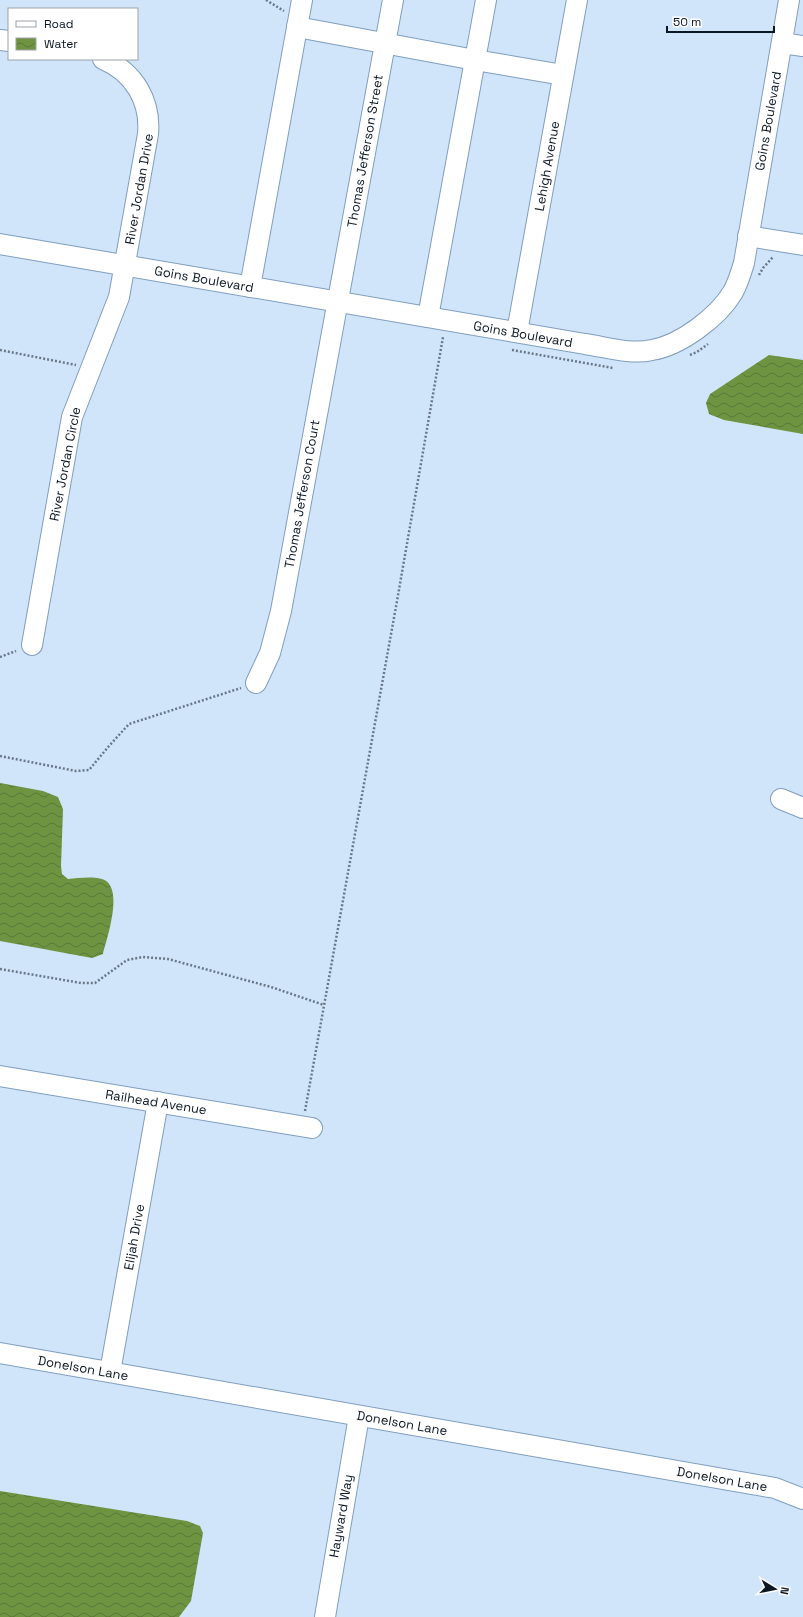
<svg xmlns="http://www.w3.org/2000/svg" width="803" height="1617" font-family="'Space Grotesk',sans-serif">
<defs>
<pattern id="water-waves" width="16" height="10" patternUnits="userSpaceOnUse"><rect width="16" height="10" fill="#6e9441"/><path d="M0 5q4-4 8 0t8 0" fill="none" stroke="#597836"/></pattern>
</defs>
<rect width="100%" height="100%" fill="#d1e5fa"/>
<g fill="url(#water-waves)">
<polygon points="769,355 803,360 803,434 724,420 709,414 706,403 710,394"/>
<path d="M 0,783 L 43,791 L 58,797 L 63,809 L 61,866 L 62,874 L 68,879 C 78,878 91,876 102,879 C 125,886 107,938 103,954 L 92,958 L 0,941 Z"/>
<polygon points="0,1491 187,1521 200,1526 203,1533 191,1601 179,1617 0,1617"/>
</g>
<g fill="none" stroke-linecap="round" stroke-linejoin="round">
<g stroke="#7f9ebf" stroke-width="22">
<g id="minor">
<polyline points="486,0 475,60 563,75"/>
<polyline points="297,27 475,60 428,317"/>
<polyline points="0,40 9,41"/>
<polyline points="782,43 803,46"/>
<polyline points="748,236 803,245"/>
<path d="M 0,244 L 585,344 C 606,347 631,355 652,350 C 681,345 718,317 733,292 C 738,283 741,273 744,263 L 789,0"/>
<polyline points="250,287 302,0"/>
<polyline points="517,332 577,0"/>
<path d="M 32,645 L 72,417 L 119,297 L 148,134 C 151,101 134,72 103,59"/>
<polyline points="256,683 270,653 281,611 393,0"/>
<polyline points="781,799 803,808"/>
<polyline points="0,1076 312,1128"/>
<polyline points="0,1353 775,1488 803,1499"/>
<polyline points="110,1372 158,1102"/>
<polyline points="325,1617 359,1416"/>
</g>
</g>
<g stroke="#697889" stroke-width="2.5" stroke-dasharray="2 2" stroke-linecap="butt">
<polyline points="266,0 284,11"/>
<polyline points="759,275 763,268 773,257"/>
<polyline points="0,350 76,365"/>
<polyline points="512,350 613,368"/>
<polyline points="690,355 697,352 708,344"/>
<polyline points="0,657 16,651"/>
<polyline points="0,756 76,771 89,770 109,746 129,724 241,688"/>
<polyline points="0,969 81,983 95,983 127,960 143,957 168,959 271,987 324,1005"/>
<polyline points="305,1111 397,601 443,337"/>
</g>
<use href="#minor" stroke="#fff" stroke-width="20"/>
</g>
<g text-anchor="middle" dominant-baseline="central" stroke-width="3" stroke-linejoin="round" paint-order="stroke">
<g font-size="13" fill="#0a1622" stroke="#fff">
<text transform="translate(768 121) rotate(-80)">Goins Boulevard</text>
<text transform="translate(365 151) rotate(-80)">Thomas Jefferson Street</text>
<text transform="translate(547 166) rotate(-80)">Lehigh Avenue</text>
<text transform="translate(139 189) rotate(-80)">River Jordan Drive</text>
<text transform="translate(204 279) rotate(10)">Goins Boulevard</text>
<text transform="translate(523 334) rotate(10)">Goins Boulevard</text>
<text transform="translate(65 464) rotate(-79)">River Jordan Circle</text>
<text transform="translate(302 494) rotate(-80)">Thomas Jefferson Court</text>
<text transform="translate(156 1102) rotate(9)">Railhead Avenue</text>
<text transform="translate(134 1237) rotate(-80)">Elijah Drive</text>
<text transform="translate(83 1368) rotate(10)">Donelson Lane</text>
<text transform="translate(402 1423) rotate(10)">Donelson Lane</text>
<text transform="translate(722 1479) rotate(10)">Donelson Lane</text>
<text transform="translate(341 1516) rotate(-80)">Hayward Way</text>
</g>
</g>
<rect x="8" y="8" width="130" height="52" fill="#ffffff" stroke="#9da2a7"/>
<rect x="16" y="21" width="20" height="6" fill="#ffffff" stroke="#9da2a7"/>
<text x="44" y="28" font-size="12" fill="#0a1622">Road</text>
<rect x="16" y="38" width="20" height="12" fill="url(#water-waves)" stroke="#9da2a7"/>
<text x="44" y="48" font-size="12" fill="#0a1622">Water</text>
<g transform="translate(775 1589) rotate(100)" stroke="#ffffff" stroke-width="3" paint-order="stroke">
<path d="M0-3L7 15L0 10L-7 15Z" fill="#0a1622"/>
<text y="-6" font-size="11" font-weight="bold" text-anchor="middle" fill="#0a1622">N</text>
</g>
<path d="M667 26v6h107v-6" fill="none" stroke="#0a1622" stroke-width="2"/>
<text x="673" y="26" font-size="12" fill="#0a1622" stroke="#ffffff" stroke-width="3" paint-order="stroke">50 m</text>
</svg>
